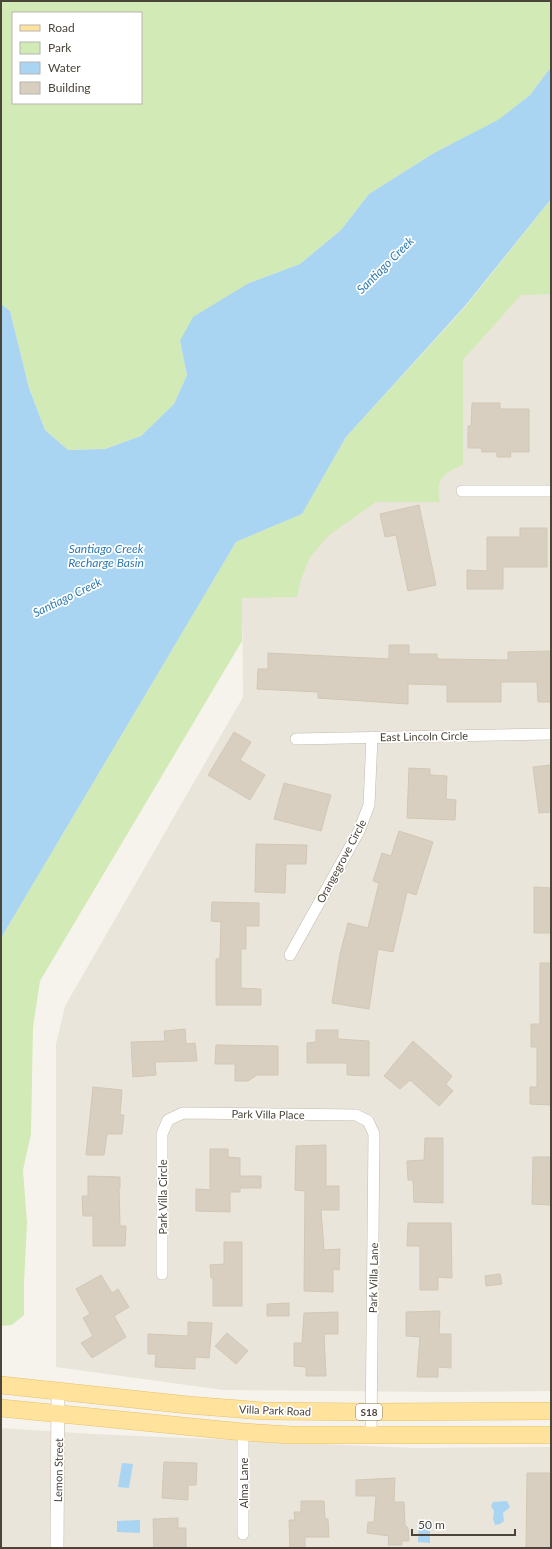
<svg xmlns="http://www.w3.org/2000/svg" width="552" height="1549" font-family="Lato,sans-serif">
<rect width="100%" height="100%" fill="#f6f3ec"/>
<g fill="#eae5da">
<polygon points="551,259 551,1391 443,1392 223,1390 56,1367 56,1044 65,1006 243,697 242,598 330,502 438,493 439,484 444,475 451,469 463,465 463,360"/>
<polygon points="1,1428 93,1434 415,1448 551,1447 551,1548 1,1548"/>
</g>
<g fill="#d2eab5" fill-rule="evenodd">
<path d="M 1,1 L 551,1 L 551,67 L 530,95 L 498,121 L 434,153 L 369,194 L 341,230 L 300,264 L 249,283 L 180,341 L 187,375 L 174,404 L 141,436 L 105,449 L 68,450 L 45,430 L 29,388 L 10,311 L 1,304 ZM 13,13 L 141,13 L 141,103 L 13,103 Z"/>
<path d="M 551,199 L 551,294 L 521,295 L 463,360 L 463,465 C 444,472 435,480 440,502 L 376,502 L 328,536 L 310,557 L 301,579 L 297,597 L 242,598 L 242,641 L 40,981 L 33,1027 L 31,1134 L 23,1170 L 27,1223 L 24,1283 L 24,1315 L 12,1325 L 1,1326 L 1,938 L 236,542 L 302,514 L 346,437 L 465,307 Z"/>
</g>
<g fill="#a9d4f2">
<polygon points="551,67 551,199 465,306 346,437 302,514 236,542 1,938 1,304 10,311 29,388 45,430 68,450 105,449 141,436 174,404 187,375 180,341 193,317 249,283 300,264 341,230 369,194 434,153 498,120 530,95"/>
<polygon points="122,1463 133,1464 129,1488 118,1487"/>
<polygon points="507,1501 510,1507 503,1513 504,1521 500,1524 495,1525 493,1519 494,1511 491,1506 493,1502"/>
<polygon points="140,1520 140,1533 117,1532 117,1521"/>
<polygon points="419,1521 430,1522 430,1543 418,1542"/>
</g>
<g fill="#d8cfc1" stroke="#d3c7b4">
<polygon points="472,403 500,403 500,409 529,409 529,452 510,452 511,457 497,457 497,452 482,452 481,448 468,448 468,426 471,426"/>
<polygon points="419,505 436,585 408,591 396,535 385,537 380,514"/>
<polygon points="520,528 547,528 547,567 503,567 503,589 467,589 467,570 487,571 487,537 520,537"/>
<polygon points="389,645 409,645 409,654 437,654 437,659 508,660 508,652 551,651 551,702 538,702 537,682 501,682 501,702 447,702 447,685 408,684 408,704 318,698 318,692 257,689 258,669 268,669 268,653 389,659"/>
<polygon points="234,732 251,742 240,760 265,775 250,800 208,775"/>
<polygon points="551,765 551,812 539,813 533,767"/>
<polygon points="409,768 430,769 430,775 447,776 446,799 456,800 455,820 407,818"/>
<polygon points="284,783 331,795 321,831 274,819"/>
<polygon points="399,831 433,842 416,895 407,892 393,952 378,949 369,1009 332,1003 340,954 348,923 368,928 379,883 373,881 382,853 391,856"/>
<polygon points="256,844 307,845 306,864 286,864 285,893 255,892"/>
<polygon points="534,887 551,888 551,933 534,933"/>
<polygon points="212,902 259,903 259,926 246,926 246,949 241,949 241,988 261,989 261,1005 216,1005 216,959 220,959 221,922 211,921"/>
<polygon points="540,963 551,963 551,1105 530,1104 530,1087 537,1087 537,1047 531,1047 531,1024 540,1024"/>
<polygon points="185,1029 186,1044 195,1043 197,1061 155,1062 156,1075 133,1077 131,1042 165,1041 164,1031"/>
<polygon points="316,1030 338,1030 338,1039 369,1041 369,1076 347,1075 347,1063 307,1063 307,1043 316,1042"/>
<polygon points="413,1041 452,1076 446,1084 453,1091 439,1106 410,1080 400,1089 384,1076"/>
<polygon points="216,1045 278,1046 278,1075 257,1075 248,1081 235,1081 235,1064 215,1064"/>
<polygon points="93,1087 122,1090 120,1115 124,1115 122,1134 107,1134 104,1155 86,1155"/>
<polygon points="425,1138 443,1138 443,1203 414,1202 413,1180 408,1180 407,1161 424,1160"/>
<polygon points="326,1145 326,1186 339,1186 339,1210 321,1210 324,1250 340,1249 339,1270 333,1269 333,1292 304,1291 305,1191 295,1190 296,1146"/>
<polygon points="210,1149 228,1149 228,1157 240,1158 240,1176 261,1176 261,1188 240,1188 240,1192 230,1192 230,1212 196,1211 196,1189 210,1190"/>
<polygon points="533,1157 551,1157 551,1205 532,1204"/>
<polygon points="88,1176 120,1177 120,1188 119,1188 120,1226 126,1226 125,1246 93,1246 93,1216 83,1216 82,1196 88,1196"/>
<polygon points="408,1223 451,1223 452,1278 438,1277 438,1290 420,1290 420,1246 407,1246"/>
<polygon points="224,1242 242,1242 242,1306 213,1306 213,1278 211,1278 210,1265 224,1264"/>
<polygon points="500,1274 502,1284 486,1286 485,1276"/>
<polygon points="101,1275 112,1293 118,1289 129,1307 114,1316 126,1337 92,1358 81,1343 93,1336 83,1318 90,1314 76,1289"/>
<polygon points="289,1303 289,1316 267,1316 267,1304"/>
<polygon points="440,1311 439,1334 451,1334 451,1368 438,1367 438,1377 417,1377 420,1337 406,1336 406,1312"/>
<polygon points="338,1312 338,1334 324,1334 326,1376 306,1376 306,1367 294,1366 294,1343 302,1343 304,1313"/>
<polygon points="188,1322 212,1323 209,1358 195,1357 195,1369 155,1367 156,1354 148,1354 148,1334 188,1336"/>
<polygon points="227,1333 248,1351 236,1364 215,1346"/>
<polygon points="164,1462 197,1463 196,1485 188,1485 188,1500 162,1498"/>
<polygon points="527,1473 551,1473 551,1548 526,1548"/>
<polygon points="395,1478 394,1502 404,1502 405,1525 408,1528 409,1541 402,1541 402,1545 388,1545 389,1536 367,1533 368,1522 374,1522 376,1496 356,1496 356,1480"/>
<polygon points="301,1501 324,1501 325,1519 328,1519 329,1537 305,1537 305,1548 290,1548 289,1520 295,1520 294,1512 301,1512"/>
<polygon points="178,1518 178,1528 186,1528 186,1548 154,1548 153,1519"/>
</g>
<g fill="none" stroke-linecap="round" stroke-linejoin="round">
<g stroke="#c2bbae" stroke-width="12">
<g id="minor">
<polyline points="462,491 551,491"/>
<polyline points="296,739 551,734"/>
<polyline points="290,955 359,831 369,805 372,737"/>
<polyline points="162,1274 162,1134 168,1120 183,1113 356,1115 368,1121 374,1134 371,1436"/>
<polyline points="243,1432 243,1534"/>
</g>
</g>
<g stroke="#c2bbae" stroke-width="14">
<polyline id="tertiary" points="57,1548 58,1391"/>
</g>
<g stroke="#e6c16a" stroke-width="18">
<g id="primary">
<polyline points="1,1385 188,1405 264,1411 372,1412 551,1411"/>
<polyline points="1,1408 243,1432 292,1435 551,1435"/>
</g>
</g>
<use href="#minor" stroke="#fff" stroke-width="11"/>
<use href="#tertiary" stroke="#fff" stroke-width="13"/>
<use href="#primary" stroke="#ffe39c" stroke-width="17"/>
</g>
<g text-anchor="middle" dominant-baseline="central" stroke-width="3.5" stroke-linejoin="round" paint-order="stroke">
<rect fill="#fff" stroke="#817c74" stroke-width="1" x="356" y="1404" width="26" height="16" rx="3"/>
<g font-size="10" font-weight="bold" fill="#4b4439">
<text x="369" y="1412">S18</text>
</g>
<g font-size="11" fill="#4b4439" stroke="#fff">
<text transform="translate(424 736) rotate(-1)">East Lincoln Circle</text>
<text transform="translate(341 861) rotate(-62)">Orangegrove Circle</text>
<text transform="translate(268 1114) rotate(1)">Park Villa Place</text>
<text transform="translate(162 1197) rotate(-90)">Park Villa Circle</text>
<text transform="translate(373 1278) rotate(-89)">Park Villa Lane</text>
<text transform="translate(275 1410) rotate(2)">Villa Park Road</text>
<text transform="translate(58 1470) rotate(-89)">Lemon Street</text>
<text transform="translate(243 1483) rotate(-90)">Alma Lane</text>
</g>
<g font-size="12" font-style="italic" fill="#2e7ab2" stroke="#fff">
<text transform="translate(385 265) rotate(-45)">Santiago Creek</text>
<text x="106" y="548">Santiago Creek<tspan x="106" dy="14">Recharge Basin</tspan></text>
<text transform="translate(67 597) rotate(-26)">Santiago Creek</text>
</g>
</g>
<rect width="552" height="1549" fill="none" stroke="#4b4439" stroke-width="4"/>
<rect x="12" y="12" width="130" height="92" fill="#ffffff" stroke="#b7b4b0"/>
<rect x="20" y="25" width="20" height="6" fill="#ffe39c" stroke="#b7b4b0"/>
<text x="48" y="32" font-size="12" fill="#4b4439">Road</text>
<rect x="20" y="42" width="20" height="12" fill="#d2eab5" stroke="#b7b4b0"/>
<text x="48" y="52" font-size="12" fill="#4b4439">Park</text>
<rect x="20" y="62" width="20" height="12" fill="#a9d4f2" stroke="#b7b4b0"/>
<text x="48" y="72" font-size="12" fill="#4b4439">Water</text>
<rect x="20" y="82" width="20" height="12" fill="#d8cfc1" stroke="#b7b4b0"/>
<text x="48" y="92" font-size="12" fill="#4b4439">Building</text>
<path d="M412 1529v6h103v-6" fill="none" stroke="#4b4439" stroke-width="2"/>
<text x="418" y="1529" font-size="12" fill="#4b4439" stroke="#ffffff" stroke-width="3" paint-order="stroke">50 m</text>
</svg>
